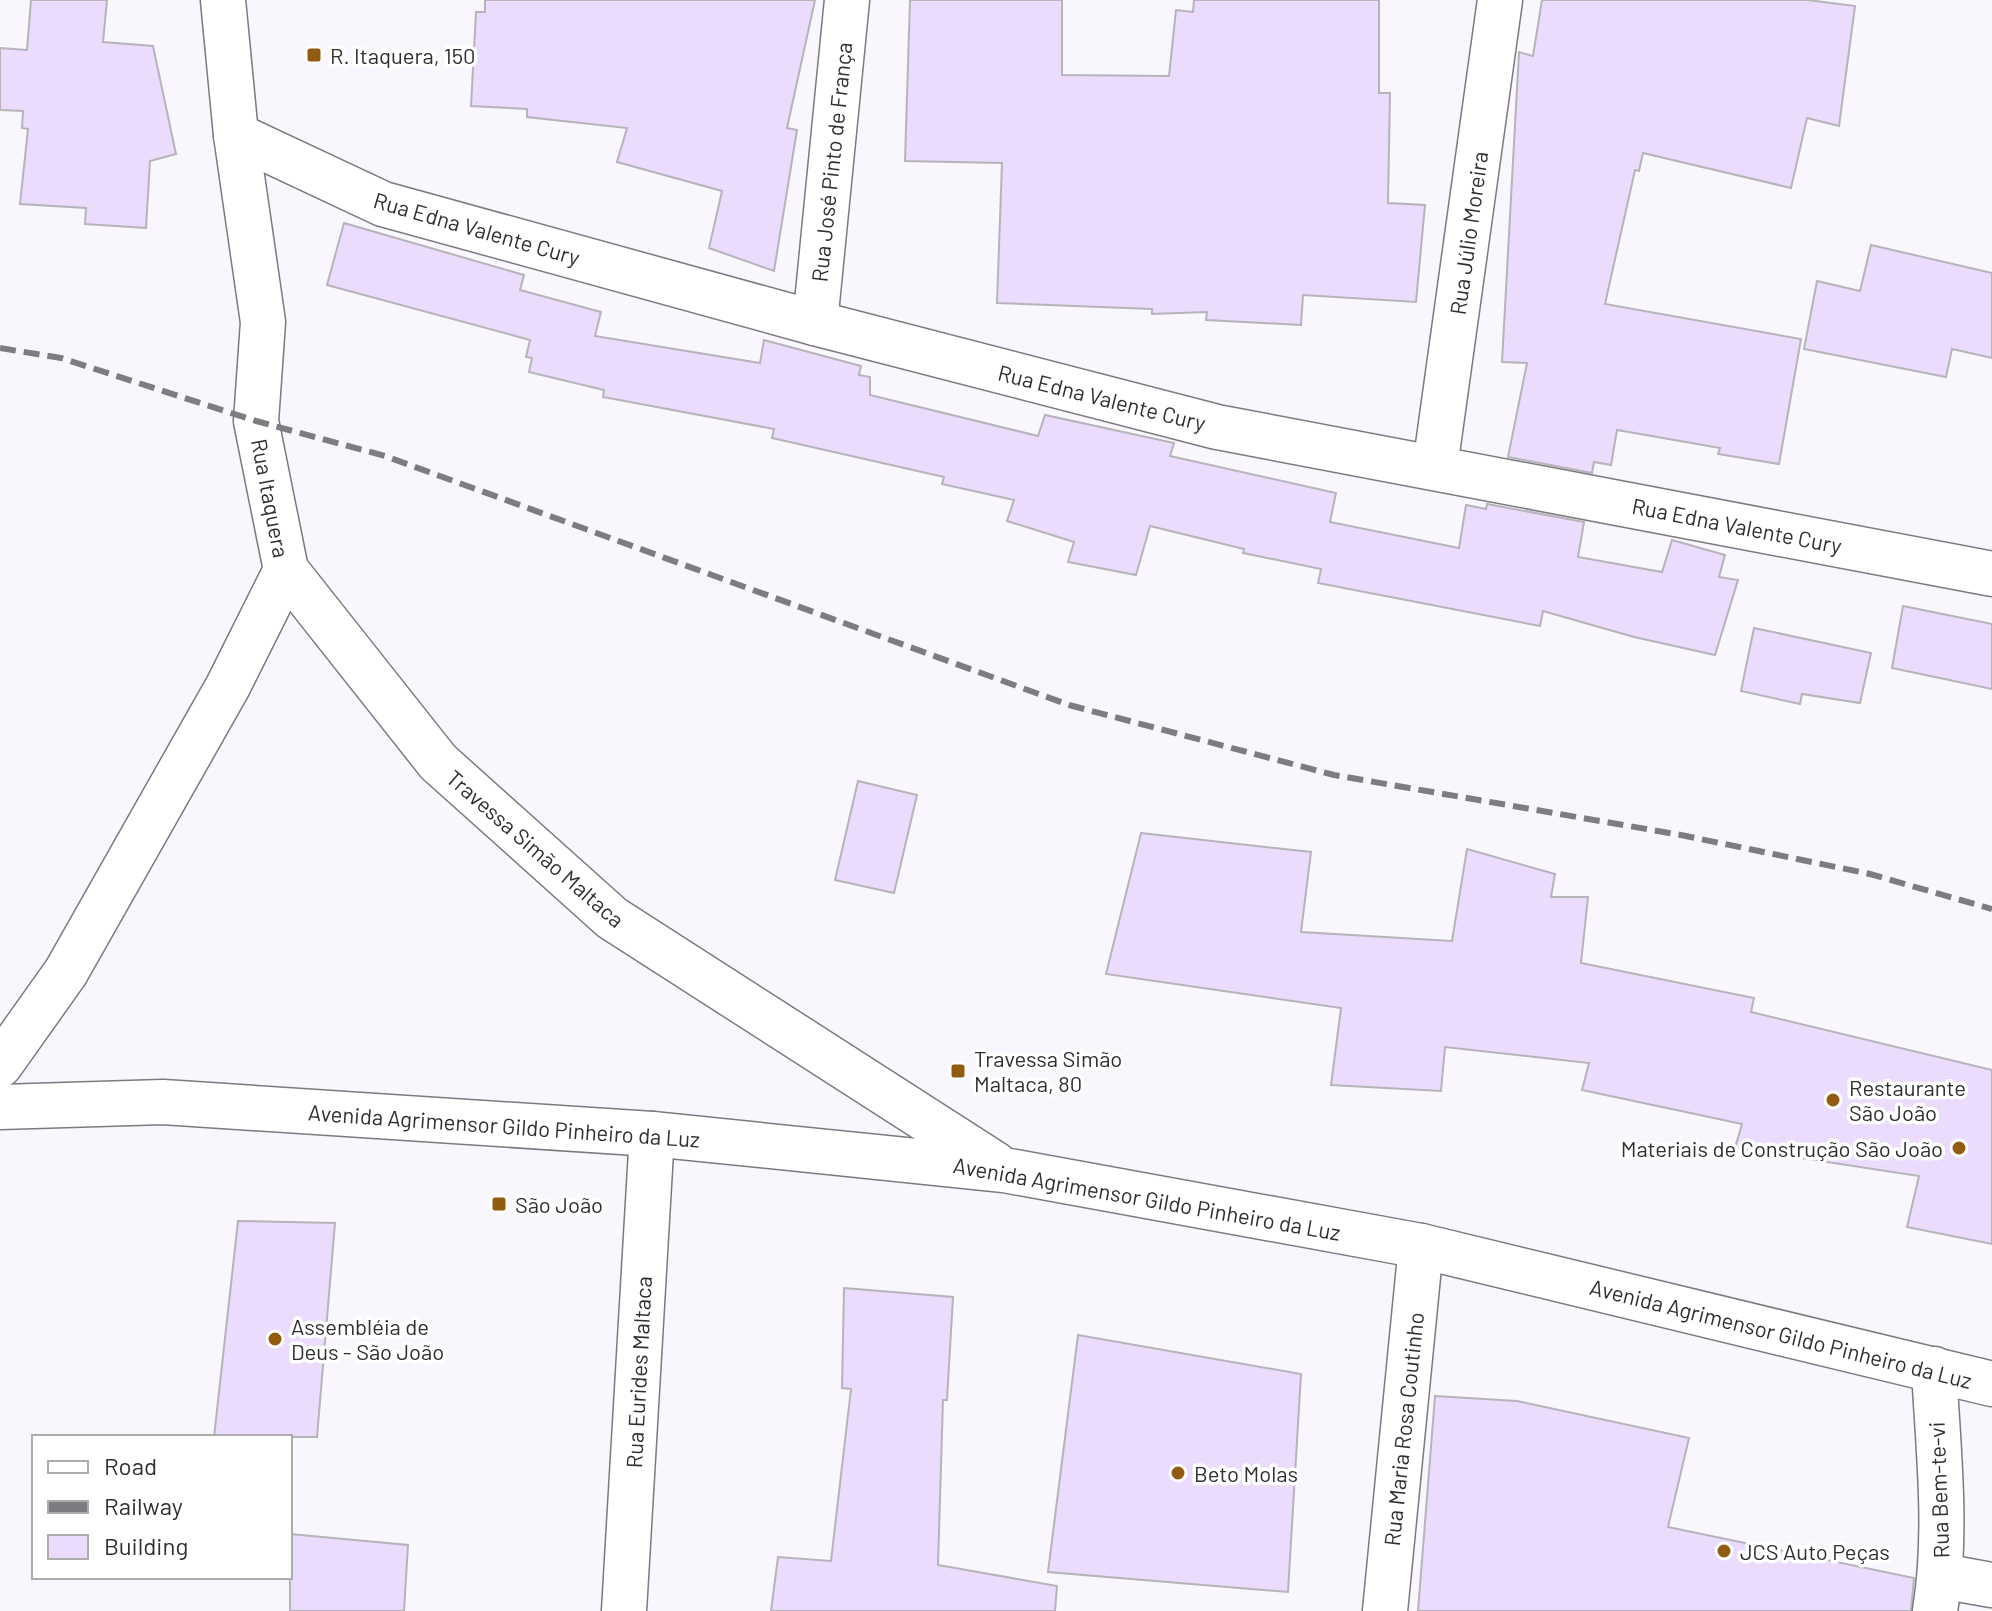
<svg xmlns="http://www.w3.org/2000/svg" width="1992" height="1611" font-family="Barlow,sans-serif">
<rect width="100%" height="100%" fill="#f9f6fd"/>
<g fill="#ebdbfc" stroke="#b6b3ba" stroke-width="2">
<polygon points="31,0 107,0 103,42 153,46 176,154 150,161 146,228 85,224 86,208 20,204 28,129 22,128 23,111 0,110 0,48 27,50"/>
<polygon points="485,0 815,0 787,128 797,130 774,271 709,248 722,191 617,162 627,128 527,117 527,109 471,106 476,12 485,12"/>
<polygon points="910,0 1062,0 1062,75 1169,76 1176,10 1193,12 1194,0 1379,0 1379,93 1390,93 1388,203 1425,205 1416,302 1303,295 1301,325 1206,320 1207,312 1152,314 1152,309 997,303 1002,163 905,161"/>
<polygon points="1542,0 1808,0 1855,6 1839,126 1807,118 1791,188 1643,153 1639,171 1635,170 1605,304 1801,339 1779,464 1718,454 1720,448 1617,430 1611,465 1594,462 1592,473 1508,457 1527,363 1502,362 1519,52 1533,56"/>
<polygon points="344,223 524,275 520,290 601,312 595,336 760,363 764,340 861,366 859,375 870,377 870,395 1038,436 1045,415 1174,443 1170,456 1336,493 1330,522 1459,548 1466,505 1486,509 1487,504 1584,522 1578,557 1662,572 1672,540 1725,555 1719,577 1738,580 1715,655 1634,637 1543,611 1540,626 1318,583 1321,569 1243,553 1244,549 1150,526 1136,575 1068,562 1074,542 1007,521 1014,500 942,484 944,477 772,438 774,429 603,397 604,390 529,372 532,358 526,357 530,340 327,285"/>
<polygon points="1871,245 1992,273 1992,358 1952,349 1946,377 1804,349 1817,281 1860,291"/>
<polygon points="1903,606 1992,624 1992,689 1892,668"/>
<polygon points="1754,628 1871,653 1860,703 1802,694 1800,704 1741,691"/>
<polygon points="858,781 917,795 894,893 835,880"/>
<polygon points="1141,833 1311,852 1301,932 1452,941 1467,849 1555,874 1551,897 1588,897 1581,963 1754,998 1751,1012 1992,1070 1992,1244 1907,1227 1919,1176 1735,1148 1742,1124 1582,1090 1589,1063 1445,1047 1441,1091 1331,1085 1341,1008 1106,974"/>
<polygon points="238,1221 335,1223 317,1437 214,1437"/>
<polygon points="844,1288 953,1297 947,1400 943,1400 938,1565 1057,1586 1055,1611 771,1611 778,1557 831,1561 851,1389 842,1388"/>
<polygon points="1078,1335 1301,1374 1288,1592 1048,1572"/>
<polygon points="1435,1396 1517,1401 1689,1438 1668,1527 1914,1578 1911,1611 1418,1611"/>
<polygon points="290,1534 408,1545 404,1611 290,1611"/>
</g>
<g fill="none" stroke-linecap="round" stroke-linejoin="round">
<g stroke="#7c797f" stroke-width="47">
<g id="minor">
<polyline points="236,135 383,204 815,323 1217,427 1992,574"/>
<polyline points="815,323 847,0"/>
<polyline points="1435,467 1500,0"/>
<path d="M 1934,1369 C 1938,1449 1948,1531 1935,1611"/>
<polyline points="1941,1576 1992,1585"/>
<polyline points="624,1611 652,1134"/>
<polyline points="1385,1611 1421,1246"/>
</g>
</g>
<g stroke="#7c797f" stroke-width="47">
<g id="major">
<polyline points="286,570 438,762 612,918 995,1164"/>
<polyline points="0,1065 66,972 228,686 286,570 256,421 263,322 236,135 223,0"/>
<polyline points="0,1107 163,1102 652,1134 1004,1170 1421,1246 1992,1384"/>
</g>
</g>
<use href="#minor" stroke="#fff" stroke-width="44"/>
<use href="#major" stroke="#fff" stroke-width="44"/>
<polyline stroke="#7e7c81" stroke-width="6" stroke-dasharray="16 8" stroke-linecap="butt" points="0,348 61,358 256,421 385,456 1069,705 1334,775 1681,835 1870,874 1992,909"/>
</g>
<g fill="#915c0f" stroke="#fff" stroke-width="3">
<rect x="306" y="47" width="16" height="16" rx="4"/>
<rect x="950" y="1063" width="16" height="16" rx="4"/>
<circle cx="1833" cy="1100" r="8"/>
<circle cx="1959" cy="1148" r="8"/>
<rect x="491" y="1196" width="16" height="16" rx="4"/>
<circle cx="275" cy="1339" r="8"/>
<circle cx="1178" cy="1473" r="8"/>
<circle cx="1724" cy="1551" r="8"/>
</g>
<g text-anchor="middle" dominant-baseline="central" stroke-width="7" stroke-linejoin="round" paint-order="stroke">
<g font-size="22" fill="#2f2e31" stroke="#fff" text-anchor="start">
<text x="330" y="55">R. Itaquera, 150</text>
<text x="974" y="1058">Travessa Simão<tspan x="974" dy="25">Maltaca, 80</tspan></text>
<text x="1849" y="1087">Restaurante<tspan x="1849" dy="25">São João</tspan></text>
<text x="1943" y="1148" text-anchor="end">Materiais de Construção São João</text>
<text x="515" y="1204">São João</text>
<text x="291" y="1326">Assembléia de<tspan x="291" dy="25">Deus - São João</tspan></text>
<text x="1194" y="1473">Beto Molas</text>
<text x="1740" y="1551">JCS Auto Peças</text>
</g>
<g font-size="22" fill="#2f2e31" stroke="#fff">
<text transform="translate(831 162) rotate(-84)">Rua José Pinto de França</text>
<text transform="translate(477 228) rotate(16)">Rua Edna Valente Cury</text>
<text transform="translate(1468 233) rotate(-82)">Rua Júlio Moreira</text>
<text transform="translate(1102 397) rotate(14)">Rua Edna Valente Cury</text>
<text transform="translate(271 498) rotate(79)">Rua Itaquera</text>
<text transform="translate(1737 525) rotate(11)">Rua Edna Valente Cury</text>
<text transform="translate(536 848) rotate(41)">Travessa Simão Maltaca</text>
<text transform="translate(504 1125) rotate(4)">Avenida Agrimensor Gildo Pinheiro da Luz</text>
<text transform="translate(1147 1198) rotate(10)">Avenida Agrimensor Gildo Pinheiro da Luz</text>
<text transform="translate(1781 1333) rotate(14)">Avenida Agrimensor Gildo Pinheiro da Luz</text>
<text transform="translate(638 1372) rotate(-87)">Rua Eurides Maltaca</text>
<text transform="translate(1403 1429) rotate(-84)">Rua Maria Rosa Coutinho</text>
<text transform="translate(1938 1490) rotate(-92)">Rua Bem-te-vi</text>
</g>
</g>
<rect x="32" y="1435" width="260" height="144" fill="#ffffff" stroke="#acabad" stroke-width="2"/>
<rect x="48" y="1461" width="40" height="12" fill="#ffffff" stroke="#acabad" stroke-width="2"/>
<text x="104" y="1475" font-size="24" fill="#2f2e31">Road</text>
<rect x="48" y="1501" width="40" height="12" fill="#7e7c81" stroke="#acabad" stroke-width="2"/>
<text x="104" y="1515" font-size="24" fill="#2f2e31">Railway</text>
<rect x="48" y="1535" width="40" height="24" fill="#ebdbfc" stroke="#acabad" stroke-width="2"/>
<text x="104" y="1555" font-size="24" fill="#2f2e31">Building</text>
</svg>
